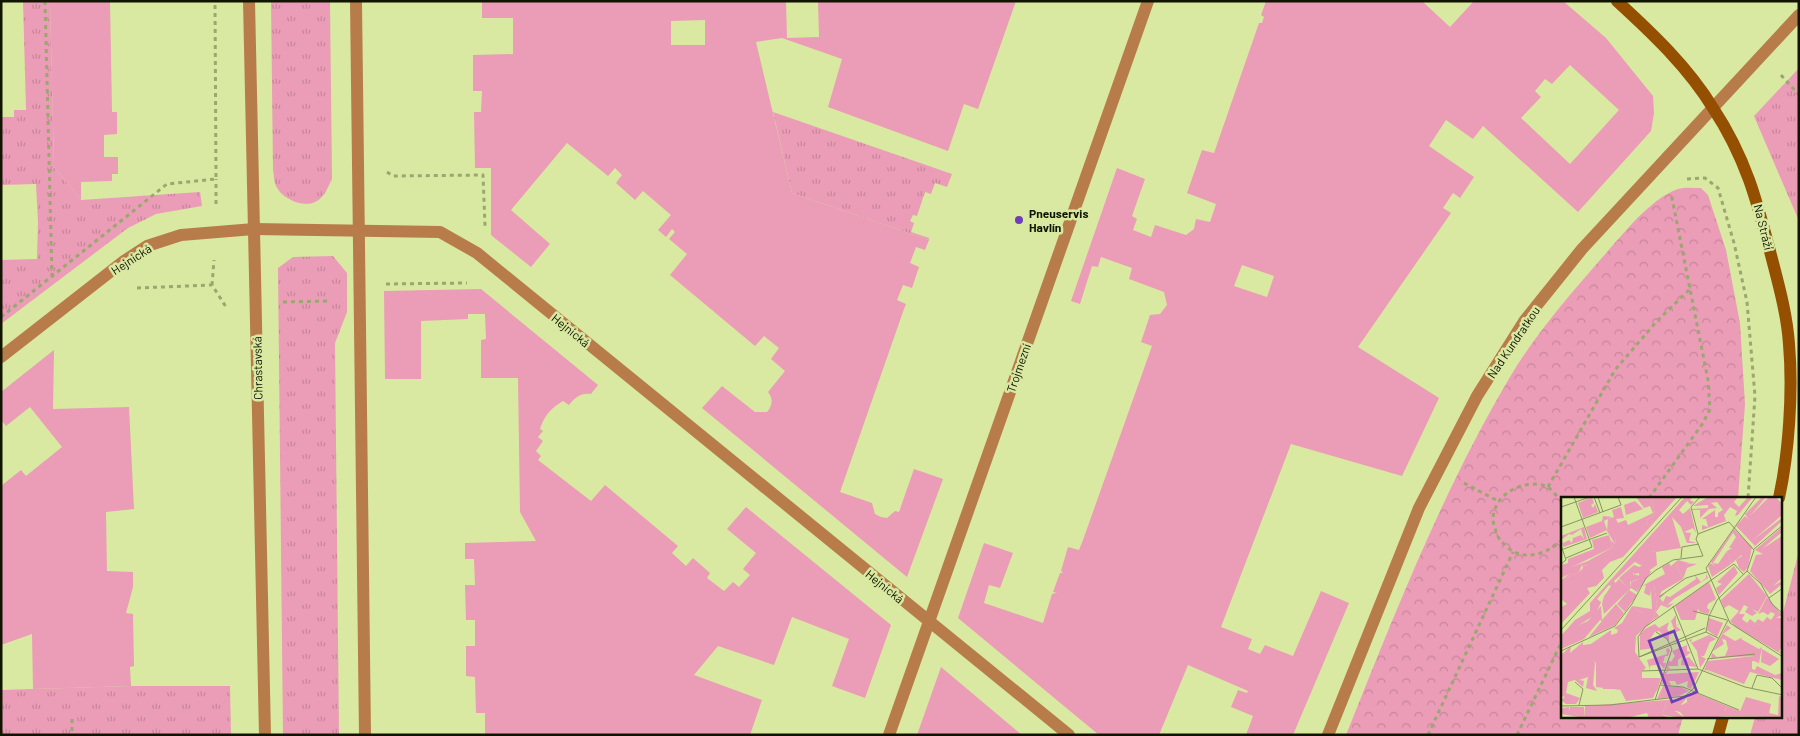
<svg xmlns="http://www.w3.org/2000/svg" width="1800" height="736" font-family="Barlow,sans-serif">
<defs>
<pattern id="grass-tufts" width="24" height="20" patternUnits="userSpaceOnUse" patternTransform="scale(1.25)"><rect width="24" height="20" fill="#eb9cb6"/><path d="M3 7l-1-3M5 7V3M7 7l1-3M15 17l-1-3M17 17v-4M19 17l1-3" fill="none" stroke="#c8869b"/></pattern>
<pattern id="forest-crowns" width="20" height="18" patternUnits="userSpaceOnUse" patternTransform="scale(1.25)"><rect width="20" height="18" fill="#eb9cb6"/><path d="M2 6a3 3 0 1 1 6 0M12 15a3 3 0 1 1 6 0" fill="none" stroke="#c8869b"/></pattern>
</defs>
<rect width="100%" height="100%" fill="#d9e9a2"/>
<g fill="url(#grass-tufts)">
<polygon points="23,1 50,1 54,167 81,200 200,192 202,206 156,214 128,228 1,324 1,260 37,259 38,222 36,184 1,185 1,117 14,117 14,110 26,110"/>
<path d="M 271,1 L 330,1 L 332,179 C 328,187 325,196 317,201 C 304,209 282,199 276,186 C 274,182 274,175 273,170 Z"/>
<polygon points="1799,68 1799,221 1754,116"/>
<polygon points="773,112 952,174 947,187 935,183 931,194 925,192 917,216 913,215 910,221 914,223 911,232 929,238 929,240 792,193"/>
<polygon points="333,256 347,273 347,312 335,343 339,735 283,735 278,268 293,257"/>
<polygon points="1799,551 1799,735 1750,735 1755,717 1781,717 1781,620"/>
<polygon points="131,686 230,686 231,735 1,735 1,690"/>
</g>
<path fill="url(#forest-crowns)" d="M 1701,188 L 1708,195 L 1726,250 L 1740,323 L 1745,404 L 1738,498 L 1562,498 L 1562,717 L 1683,717 L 1678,735 L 1346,735 C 1395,613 1443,490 1510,377 C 1535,335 1568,297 1600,260 C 1620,238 1649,199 1678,189 C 1685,187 1694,188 1701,188 Z"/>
<g fill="#eb9cb6" fill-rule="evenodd">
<polygon points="50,1 110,1 112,112 117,112 117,134 104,135 104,157 118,157 118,174 112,174 112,181 81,182 81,200 54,167"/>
<path d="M 482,1 L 786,1 L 787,38 L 819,37 L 818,1 L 1016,1 L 978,109 L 964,104 L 948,151 L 828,107 L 842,59 L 782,38 L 756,42 L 792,193 L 929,240 L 925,250 L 916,247 L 910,263 L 919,267 L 912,288 L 903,285 L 897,300 L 906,304 L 904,309 L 840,492 L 872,503 L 875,514 L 881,517 L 887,518 L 895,511 L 899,512 L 914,469 L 943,479 L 907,577 L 702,408 L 722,386 L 755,412 L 767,412 C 773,405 773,398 768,392 L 785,371 L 771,359 L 779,348 L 764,336 L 755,346 L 670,275 L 687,254 L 669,239 L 675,232 L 672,229 L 666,237 L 658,230 L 671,215 L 643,191 L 635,200 L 616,183 L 622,175 L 615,168 L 608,176 L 567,143 L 511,210 L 550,244 L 531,267 L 491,235 L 491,168 L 475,168 L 474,112 L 481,112 L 482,91 L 473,91 L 473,55 L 513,54 L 513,18 L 482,18 ZM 705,20 L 705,45 L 671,45 L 671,21 Z"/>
<path d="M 1266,1 L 1422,1 L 1450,27 L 1474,1 L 1563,1 L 1606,38 L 1653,96 L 1654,113 L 1651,131 L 1578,212 L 1483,126 L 1473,139 L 1446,120 L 1429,146 L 1474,177 L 1460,198 L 1453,193 L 1443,208 L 1451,213 L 1358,347 L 1439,398 L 1402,476 L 1291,444 L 1221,627 L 1252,639 L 1248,649 L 1260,654 L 1265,645 L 1293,656 L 1321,591 L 1349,603 L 1293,735 L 1246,735 L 1253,716 L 1231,707 L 1238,690 L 1247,693 L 1248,691 L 1188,665 L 1159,735 L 1099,735 L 958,618 L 984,543 L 1013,553 L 1000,588 L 989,585 L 984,603 L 1043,623 L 1052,594 L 1057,593 L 1053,592 L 1060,573 L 1063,573 L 1061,571 L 1068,547 L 1079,550 L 1083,540 L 1152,346 L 1141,342 L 1150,315 L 1160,314 L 1167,305 L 1164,292 L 1129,279 L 1132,268 L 1101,257 L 1098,267 L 1092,266 L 1080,304 L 1071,301 L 1117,168 L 1145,179 L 1132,216 L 1137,219 L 1133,230 L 1151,237 L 1155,225 L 1186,235 L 1194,229 L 1196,219 L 1210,222 L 1216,204 L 1187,193 L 1202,150 L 1214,153 L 1259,23 L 1262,23 L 1264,17 L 1261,15 ZM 1570,65 L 1619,110 L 1570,164 L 1521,118 L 1541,97 L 1535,91 L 1545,79 L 1552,84 ZM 1242,265 L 1274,276 L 1267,297 L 1234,286 Z"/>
<path d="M 481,289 L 598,385 L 591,394 C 580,393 576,397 569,405 L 563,401 C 551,408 544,416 540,429 L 543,431 L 538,437 L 543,441 L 536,451 L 541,456 L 538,460 L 591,501 L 605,485 L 678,546 L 672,553 L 686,566 L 693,558 L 710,573 L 707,578 L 724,591 L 733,582 L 739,587 L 750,575 L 743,569 L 756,553 L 727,529 L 746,507 L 891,625 L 865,698 L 832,686 L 849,639 L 792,617 L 774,665 L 718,646 L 694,675 L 762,700 L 750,735 L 485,735 L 485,713 L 476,713 L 475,677 L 466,676 L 466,646 L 475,646 L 475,620 L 466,620 L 465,585 L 475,585 L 474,559 L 465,559 L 465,543 L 536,541 L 520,512 L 518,378 L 481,378 L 481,340 L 486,339 L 485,314 L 468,314 L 468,319 L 421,321 L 421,379 L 385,379 L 384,291 Z"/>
<polygon points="54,350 53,409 129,407 134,509 106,512 107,571 133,572 133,587 126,613 133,614 134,666 130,667 131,686 33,689 32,634 1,645 1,486 21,470 26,476 62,447 30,407 6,426 3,422 1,423 1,392"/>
<polygon points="941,667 1022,735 917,735"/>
</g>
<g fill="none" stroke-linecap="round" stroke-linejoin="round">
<g stroke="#9ba770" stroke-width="3" stroke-dasharray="4 4" stroke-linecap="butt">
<polyline points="45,1 52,276"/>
<polyline points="1781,75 1799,95"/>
<polyline points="387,172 393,176 483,175 485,226"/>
<polyline points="1687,179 1705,178 1718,188 1734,243 1747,302 1755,396 1748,498"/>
<polyline points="216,204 216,179"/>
<polyline points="386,284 467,283"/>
<polyline points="212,285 214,260"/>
<polyline points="137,288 212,285 226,307"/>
<polyline points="283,302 331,301"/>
<polyline points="1,317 167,184 216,179 215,1"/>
<polyline points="1464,483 1498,501"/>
<polyline points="1548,487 1615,370 1657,321 1689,290"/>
<polyline points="1649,498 1703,423 1710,409 1708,380 1671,193"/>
<path d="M 1562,502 C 1558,498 1552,489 1546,486 C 1525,479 1496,492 1493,517 C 1492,521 1495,527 1496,532 C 1498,539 1502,542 1507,547 C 1524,562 1547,554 1562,540"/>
<polyline points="72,719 72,735"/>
<polyline points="1428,735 1513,552"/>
<polyline points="1517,735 1562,641"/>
</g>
<g stroke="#b87c4b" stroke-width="12">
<polyline points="249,1 265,735"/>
<polyline points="356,1 365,735"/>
<polyline points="1,357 124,261 147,246 181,235 254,229 440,232 477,253 1069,735"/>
<polyline points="889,735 1148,1"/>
<polyline points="1328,735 1419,508 1477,396 1525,320 1582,249 1799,15"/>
</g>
<g stroke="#944f00" stroke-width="12">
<path d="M 1617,1 C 1652,33 1688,67 1713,108 C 1746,158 1757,201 1772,259 C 1779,286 1787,315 1789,344 C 1793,391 1789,452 1779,498"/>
<polyline points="1718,735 1723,717"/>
</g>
</g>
<circle fill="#6f3db4" stroke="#d9e9a2" stroke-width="2" cx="1019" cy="220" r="5"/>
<g text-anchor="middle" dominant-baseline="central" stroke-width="5" stroke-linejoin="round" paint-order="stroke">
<g font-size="12" font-weight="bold" fill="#101400" stroke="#d9e9a2" text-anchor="start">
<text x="1029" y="213">Pneuservis<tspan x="1029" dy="14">Havlín</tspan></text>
</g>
<g font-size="12" fill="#101400" stroke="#d9e9a2">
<text transform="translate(1764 227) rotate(76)">Na Stráži</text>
<text transform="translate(131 259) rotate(-33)">Hejnická</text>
<text transform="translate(571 330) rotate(39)">Hejnická</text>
<text transform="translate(1513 342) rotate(-56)">Nad Kundratkou</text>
<text transform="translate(257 368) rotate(-91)">Chrastavská</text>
<text transform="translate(1018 368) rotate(-71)">Trojmezní</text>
<text transform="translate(885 586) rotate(39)">Hejnická</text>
</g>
</g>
<g transform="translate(1561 497)">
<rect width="221" height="221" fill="#d9e9a2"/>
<path d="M 75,0 L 90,0 L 94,17 L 86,23 L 87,27 L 55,40 L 54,47 L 46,34 L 47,22 L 53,20 L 51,13 L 60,10 L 63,21 L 55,22 L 57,26 L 65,23 L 67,28 L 92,16 L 89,9 L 83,11 ZM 124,0 L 132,0 L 129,3 L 133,5 L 130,8 L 126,4 L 118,13 L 122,17 L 129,11 L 135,36 L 132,31 L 123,35 L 130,36 L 128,44 L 136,46 L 126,46 L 120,30 L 111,20 L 120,51 L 95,55 L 80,52 L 77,62 L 53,84 L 55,87 L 50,94 L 45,97 L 50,89 L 48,88 L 36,102 L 40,105 L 43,99 L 34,118 L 0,139 L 14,123 L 29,114 L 29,106 ZM 147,0 L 177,0 L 173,5 L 178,10 L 187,0 L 191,1 L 177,18 L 174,19 L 176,14 L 169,10 L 163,18 L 165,24 L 141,33 L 141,28 L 147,30 L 145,22 L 141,22 L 154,13 L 154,20 L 157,20 L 157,16 L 162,13 L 156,5 L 150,6 L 156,11 L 148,12 L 139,21 L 139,13 L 131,13 L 131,12 L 147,11 L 147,8 L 132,9 ZM 201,0 L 205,0 L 189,19 L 208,0 L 215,0 L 221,7 L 221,18 L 192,43 L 221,21 L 221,24 L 194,49 L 175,29 L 184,19 L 188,23 L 184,17 ZM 74,4 L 82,12 L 65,18 L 63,8 ZM 221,30 L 221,35 L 201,52 L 221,39 L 221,81 L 212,89 L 221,84 L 221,87 L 209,97 L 189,74 L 195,58 L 202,57 L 194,53 ZM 173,32 L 191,50 L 187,70 L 183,75 L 178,71 L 175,63 L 181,59 L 174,51 L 168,51 L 175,40 L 172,36 L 152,66 L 157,67 L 166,54 L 170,67 L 151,80 L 147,69 L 149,66 L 154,69 L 150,65 ZM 27,64 L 28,69 L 21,68 L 18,75 L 0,83 L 10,76 L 8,71 ZM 121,66 L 136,67 L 126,71 L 122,82 L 115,68 ZM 84,67 L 90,75 L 76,95 L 70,91 L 70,85 L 78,82 L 78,76 L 73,77 L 71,73 L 73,68 L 78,70 ZM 188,77 L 206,99 L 197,115 L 191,112 L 196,116 L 191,119 L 184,115 L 187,110 L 183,108 L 178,117 L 184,117 L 181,122 L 186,126 L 189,122 L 194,126 L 197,122 L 202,125 L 206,120 L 210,123 L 214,117 L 210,115 L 207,118 L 202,115 L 197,117 L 206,100 L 221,118 L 215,121 L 221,121 L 221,134 L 215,131 L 214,124 L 196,128 L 221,157 L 176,131 L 169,124 L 178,114 L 168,108 L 163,111 L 160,103 ZM 134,78 L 140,85 L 145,81 L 145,77 L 147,81 L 114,101 L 106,108 L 113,106 L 107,111 L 97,100 L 100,95 L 99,98 L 104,97 L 99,101 L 102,105 L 105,99 L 109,100 L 135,82 ZM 148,85 L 155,102 L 147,107 L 146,111 L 149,113 L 147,117 L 139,115 L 137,112 L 134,123 L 120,123 L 114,109 ZM 90,86 L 93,88 L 96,108 L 92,123 L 75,139 L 74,155 L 85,171 L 81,174 L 81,181 L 100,181 L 96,194 L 86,195 L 80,201 L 60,193 L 35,190 L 35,166 L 29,162 L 83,129 L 81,116 L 71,109 L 91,112 L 90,93 L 86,87 ZM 115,118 L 115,128 L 119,127 L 115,129 L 120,133 L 108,138 L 108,144 L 98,134 L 94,135 L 89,142 L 93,151 L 79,153 L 79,138 L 84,132 L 94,127 L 98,131 L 108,125 L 106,132 L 109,136 L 114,135 L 110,124 ZM 166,128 L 170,131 L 162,137 L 174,144 L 182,140 L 180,142 L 198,152 L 201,150 L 198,166 L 202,168 L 193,164 L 144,173 L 181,187 L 143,173 L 147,164 L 194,159 L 150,161 L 151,156 L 156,160 L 164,159 L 167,152 L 165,143 L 161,142 L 163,147 L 152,154 ZM 132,195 L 135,196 L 133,202 L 148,212 L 164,214 L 166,209 L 179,214 L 185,200 L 210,207 L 208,216 L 217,218 L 218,199 L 221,200 L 221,220 L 151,219 L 140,217 L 126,205 L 126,201 L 114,214 L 124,221 L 101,218 L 106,203 L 127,201 Z" fill="#eb9cb6"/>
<path d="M 90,0 L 116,0 L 62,60 L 49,65 L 41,73 L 43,81 L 35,89 L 26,91 L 29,96 L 0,127 L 0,110 L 6,107 L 0,102 L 0,83 L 18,75 L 22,71 L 21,68 L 27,69 L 27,64 L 52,50 L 50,43 L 54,47 L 55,39 L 87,27 L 86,23 L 94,17 ZM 177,48 L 184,55 L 170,67 L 166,54 ZM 148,121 L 162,126 L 156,140 L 146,133 ZM 215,122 L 219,125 L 215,131 L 221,134 L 221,150 L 217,155 L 189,138 L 196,128 ZM 201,152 L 218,162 L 209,169 L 200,165 ZM 54,161 L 58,164 L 58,179 L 67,180 L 69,184 L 83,181 L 86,189 L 98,188 L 92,201 L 65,204 L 59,192 L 42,192 L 40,164 ZM 191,161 L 191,172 L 194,173 L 196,169 L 214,178 L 221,176 L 221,183 L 189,175 L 183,187 L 144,172 L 147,165 ZM 102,189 L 120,190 L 128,194 L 118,199 L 96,202 ZM 106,203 L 101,218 L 109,221 L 88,221 L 86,216 L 65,221 L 24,221 L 24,209 ZM 116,205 L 121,208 L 126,205 L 142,217 L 172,221 L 124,221 L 119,215 L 108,212 Z" fill="#eb9cb6"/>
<path d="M 31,0 L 33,6 L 30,8 L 32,11 L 34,7 L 37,15 L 22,21 L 17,6 ZM 42,19 L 51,20 L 43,24 L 46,33 L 29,41 L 25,30 L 41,24 ZM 23,30 L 26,42 L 2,50 L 0,39 ZM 20,32 L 23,42 L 20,38 L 12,41 L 11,46 L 8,43 L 2,46 L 0,43 L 8,37 L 11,38 ZM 48,38 L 52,50 L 9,71 L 11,76 L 0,81 L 0,68 L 7,66 L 7,62 L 33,52 L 31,43 ZM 78,51 L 95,55 L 96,68 L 89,73 L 74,65 ZM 117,63 L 128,66 L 115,68 L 122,82 L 101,94 L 97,100 L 107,111 L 100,108 L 95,115 L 98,119 L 92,123 L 96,108 L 93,88 L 87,87 L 90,93 L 89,99 L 83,96 L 85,88 L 81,89 L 104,77 L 101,70 L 108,66 L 110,69 ZM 73,68 L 72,77 L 83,80 L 69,85 L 70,91 L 43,117 L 41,107 L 43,99 L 58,82 L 66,90 L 58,81 ZM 173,69 L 177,76 L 158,98 L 155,91 L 161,87 L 156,85 ZM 68,93 L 76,98 L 64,115 L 56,107 ZM 55,107 L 63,116 L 54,128 L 28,140 L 41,124 L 39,123 L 23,142 L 0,152 L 0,139 L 6,133 L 27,124 L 40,109 L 41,123 ZM 71,109 L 81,116 L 85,128 L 30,162 L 34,166 L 32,188 L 36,194 L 25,191 L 27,180 L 18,183 L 23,184 L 22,190 L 14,183 L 7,185 L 5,196 L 19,201 L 15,207 L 5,207 L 0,203 L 4,200 L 0,199 L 0,177 L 4,177 L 0,177 L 0,158 L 10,149 L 9,156 L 22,145 L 22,148 L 30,147 L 50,133 L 50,138 L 56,136 L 57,133 L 53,131 L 61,126 ZM 207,128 L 218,137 L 213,144 L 217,150 L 197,131 L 201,134 ZM 148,138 L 155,142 L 149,145 L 143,159 L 140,159 L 145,162 L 139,171 L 136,154 L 128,143 L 131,142 L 130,146 ZM 126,144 L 126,154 L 130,155 L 122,162 L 128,160 L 136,170 L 120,168 L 121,160 L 117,163 L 117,169 L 107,169 L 109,172 L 105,172 L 108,163 L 110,165 L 114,159 L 111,154 L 126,148 ZM 108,151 L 109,154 L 107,159 L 104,159 L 102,166 L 105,166 L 103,172 L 99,167 L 89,169 L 89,173 L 86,163 L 106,157 L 105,152 ZM 187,164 L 181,178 L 165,178 L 161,173 L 163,168 L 160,168 ZM 107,174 L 105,177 L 138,175 L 130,192 L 126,190 L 127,184 L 116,188 L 114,184 L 108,184 L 110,188 L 100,187 L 104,175 ZM 135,196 L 166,209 L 162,217 L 144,213 L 129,203 ZM 8,210 L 9,214 L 9,210 L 23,210 L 24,221 L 0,217 L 1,211 Z" fill="#eb9cb6" fill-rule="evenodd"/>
<path fill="none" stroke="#899461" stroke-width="1" d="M 33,0 L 39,16M 37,0 L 42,15M 195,0 L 145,71 L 169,126 L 222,160M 0,10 L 29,0M 0,30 L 60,8 L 57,0M 137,37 L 168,25 L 193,53 L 186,74 L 156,103 L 148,119 L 145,135 L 157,141M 137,37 L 130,10 L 139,0M 0,48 L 5,63 L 0,67M 193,52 L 222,28M 0,53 L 46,36M 5,61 L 31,50 L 13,0M 120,61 L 121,50 L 138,47M 186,74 L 200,87 L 211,107 L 222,117M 98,100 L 125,81 L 146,75M 208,101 L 222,91M 112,109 L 137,172M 132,114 L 166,123M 0,133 L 121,0M 0,154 L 54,129 L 71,107 L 85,81 L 95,73 L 112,63 L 142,59 L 135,42 L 137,37M 78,160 L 77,140 L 84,130 L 173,67 L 183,78M 78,160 L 145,135M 78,160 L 144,131M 146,162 L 194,157M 81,174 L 137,172 L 184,190 L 222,198M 14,185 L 22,192 L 18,208M 99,188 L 122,190 L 178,213M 191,191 L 196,178 L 211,181 L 222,192M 94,203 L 111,152 L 106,142 L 95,135M 0,209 L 49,208 L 124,199 L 132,192 L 167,123"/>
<path fill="#6f3db4" fill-opacity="0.15" stroke="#6f3db4" stroke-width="2.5" d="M 113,134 L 136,195 L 111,205 L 88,144 Z"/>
<rect width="221" height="221" fill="none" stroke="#101400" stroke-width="2.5"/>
</g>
<rect width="1800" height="736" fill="none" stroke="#101400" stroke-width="5"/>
</svg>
